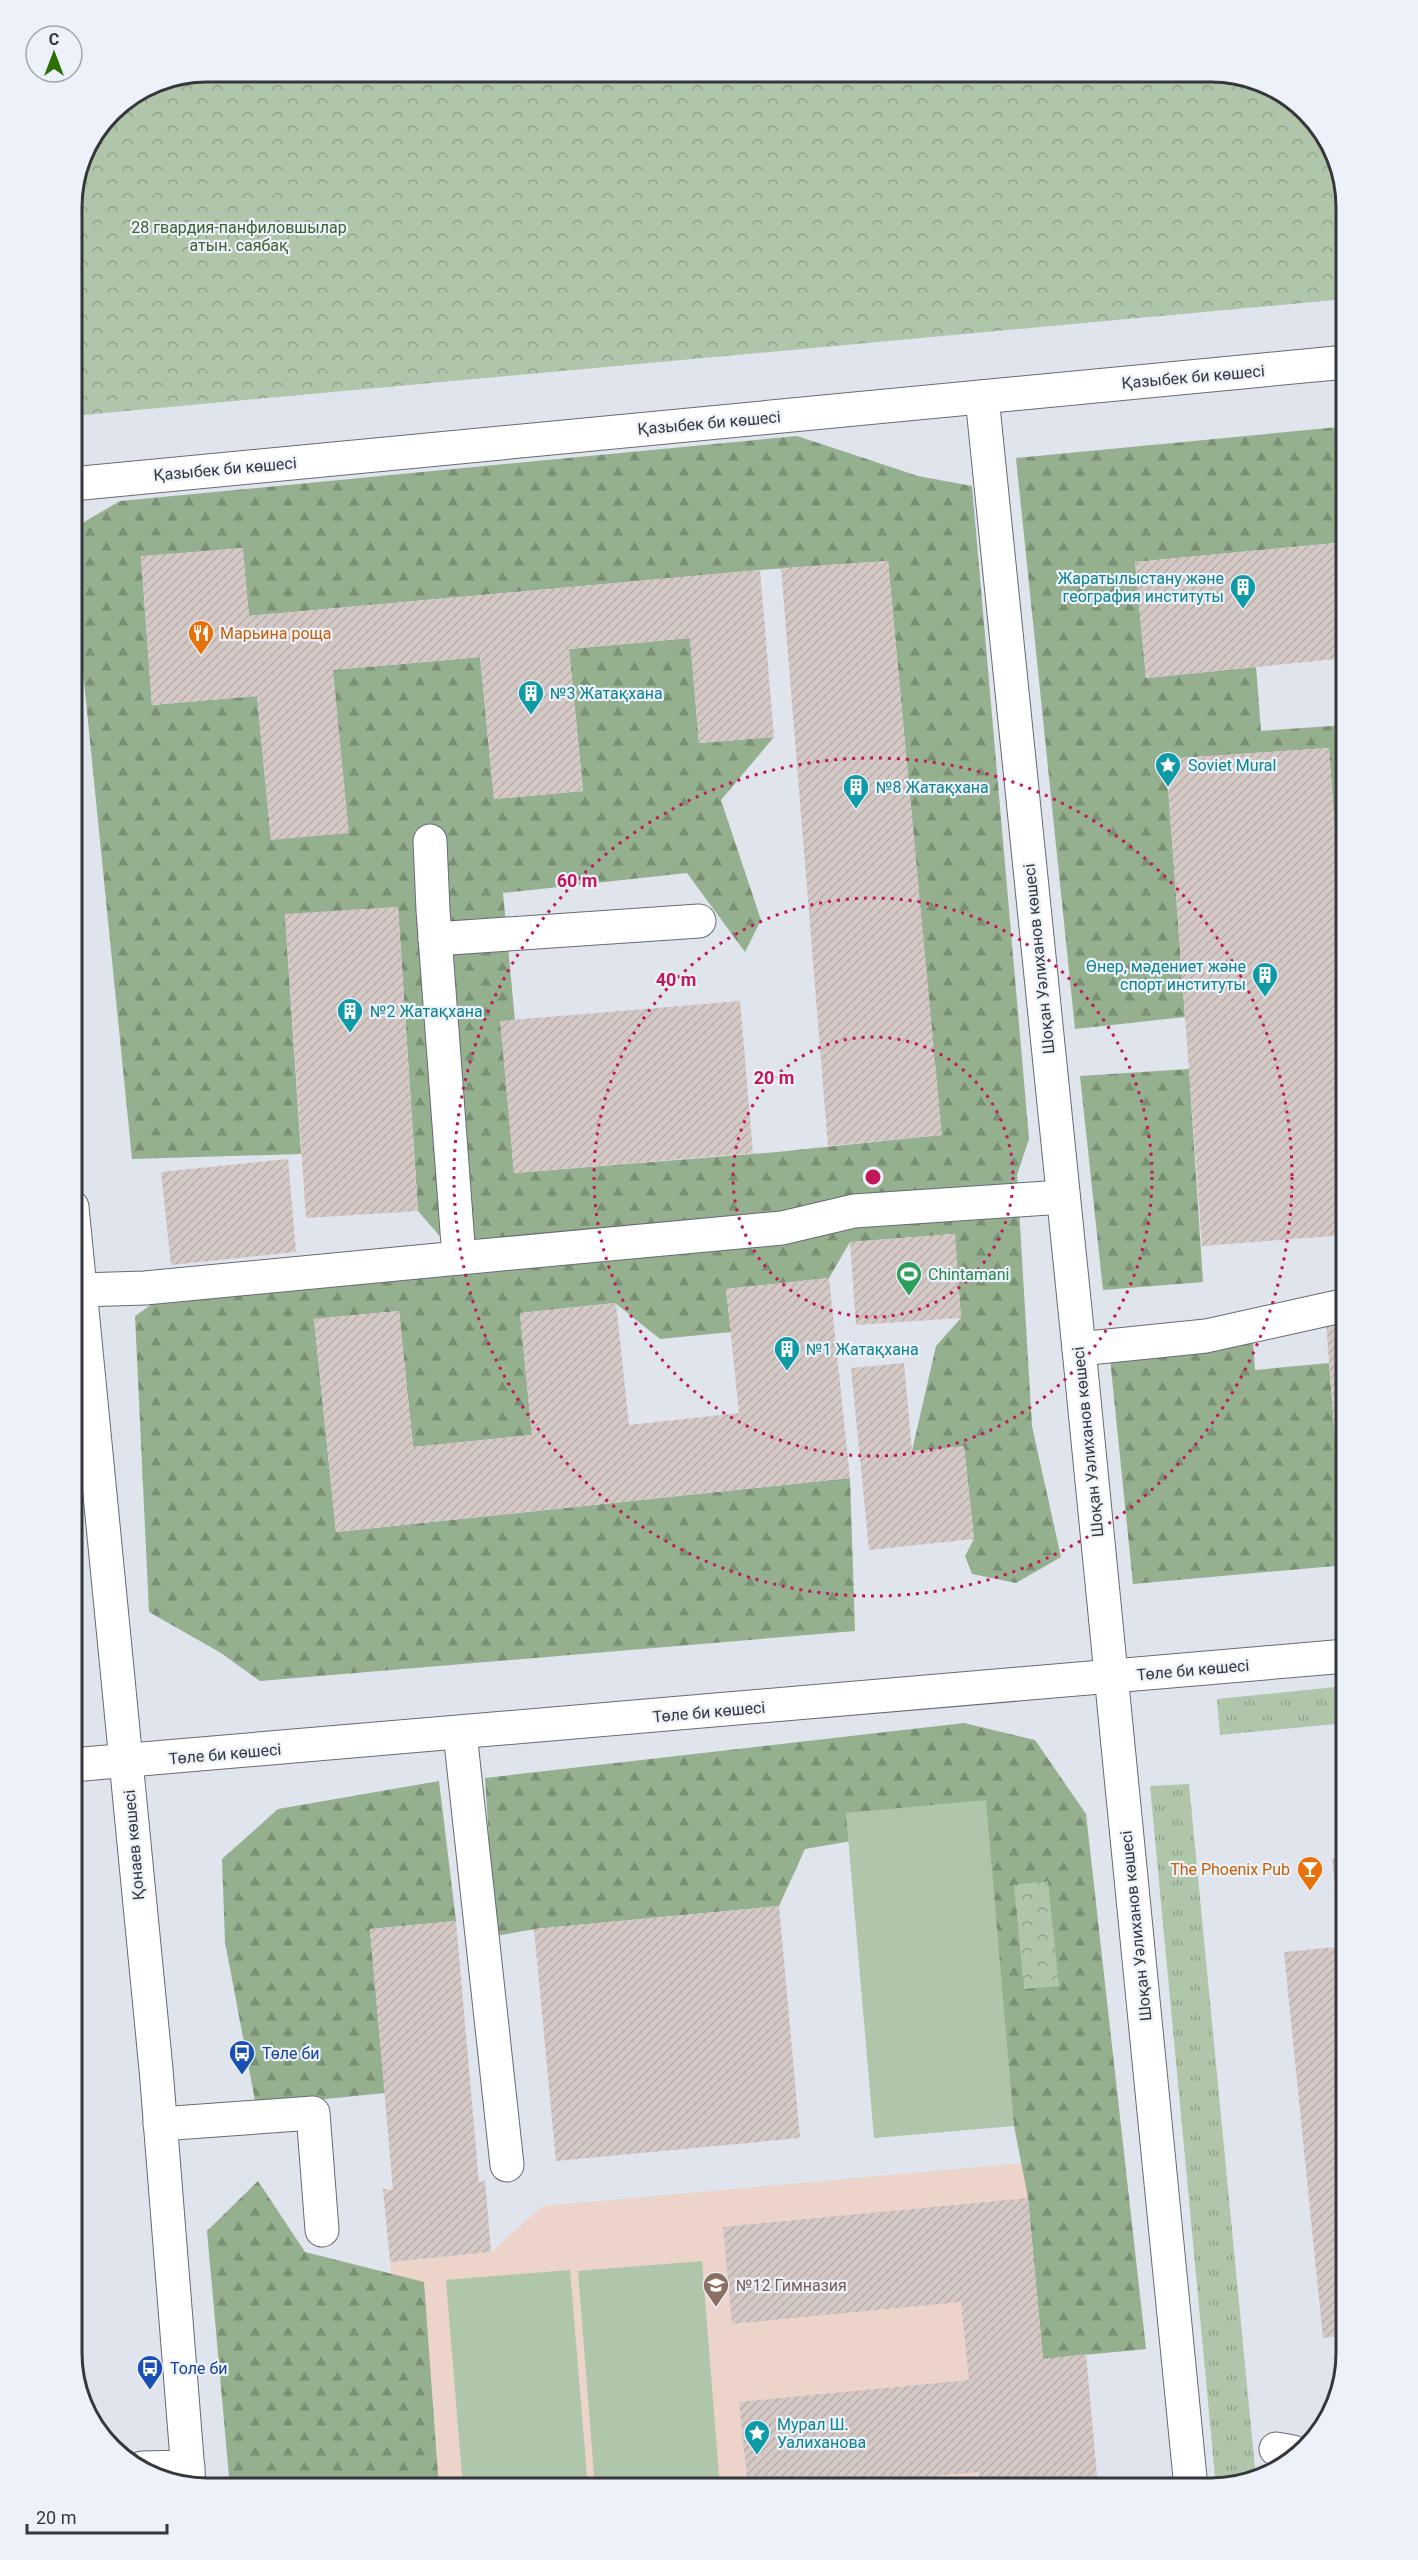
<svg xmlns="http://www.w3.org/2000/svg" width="1418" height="2560" font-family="Roboto,sans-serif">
<defs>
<pattern id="grass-tufts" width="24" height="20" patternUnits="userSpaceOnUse" patternTransform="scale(1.5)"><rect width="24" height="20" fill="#b0c6aa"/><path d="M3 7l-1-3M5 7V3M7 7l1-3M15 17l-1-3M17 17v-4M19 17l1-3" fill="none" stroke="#90a28c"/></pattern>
<pattern id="forest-firs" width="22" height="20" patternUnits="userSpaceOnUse" patternTransform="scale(1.5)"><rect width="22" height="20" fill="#95b08e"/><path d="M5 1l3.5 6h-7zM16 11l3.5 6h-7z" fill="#7a9075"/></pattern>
<pattern id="park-crowns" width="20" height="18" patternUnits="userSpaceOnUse" patternTransform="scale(1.5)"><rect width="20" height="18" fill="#b0c6aa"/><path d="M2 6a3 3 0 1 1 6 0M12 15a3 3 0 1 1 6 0" fill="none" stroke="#90a28c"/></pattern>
<pattern id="building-hatch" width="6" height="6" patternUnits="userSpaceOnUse" patternTransform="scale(1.5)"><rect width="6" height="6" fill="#d5c9c6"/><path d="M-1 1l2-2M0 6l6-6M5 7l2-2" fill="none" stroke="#b7adab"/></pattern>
</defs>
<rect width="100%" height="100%" fill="#dfe4ed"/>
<polygon fill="#ecd4cb" points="1025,2163 1043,2359 1086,2354 1098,2488 408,2488 390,2262 491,2252 543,2206"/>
<g fill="url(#grass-tufts)">
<polygon points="1346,1686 1346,1723 1220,1735 1217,1699"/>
<polygon points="1189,1784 1256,2479 1216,2487 1150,1786"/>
</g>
<g fill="url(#forest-firs)" fill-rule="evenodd">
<polygon points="1339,427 1346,503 1346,542 1135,562 1146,678 1256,667 1261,731 1346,725 1346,877 1338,877 1329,748 1166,759 1185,1017 1075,1029 1016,458"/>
<path d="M 797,436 L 918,476 L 972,486 L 1029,1139 L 1017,1175 L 1032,1426 L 1061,1557 L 1016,1583 L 972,1574 L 965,1556 L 974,1539 L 964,1447 L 912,1451 L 936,1346 L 961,1318 L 954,1234 L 850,1242 L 829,1278 L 726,1289 L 731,1332 L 660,1339 L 615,1303 L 520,1313 L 532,1435 L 413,1447 L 399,1311 L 314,1319 L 336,1532 L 850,1478 L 855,1631 L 260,1681 L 221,1653 L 149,1612 L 135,1316 L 181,1284 L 458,1257 L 418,1211 L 398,907 L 285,915 L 301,1154 L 132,1159 L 72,562 L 72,529 L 120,501 ZM 242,548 L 249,616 L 760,570 L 888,561 L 941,1135 L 777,1152 L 514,1173 L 501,1022 L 515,1021 L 503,893 L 687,873 L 745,952 L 761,920 L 721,800 L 774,737 L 699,743 L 690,638 L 569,649 L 583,791 L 494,799 L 480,657 L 333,670 L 271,840 L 257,696 L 152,705 L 141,557 Z"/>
<polygon points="1189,1069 1203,1282 1103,1290 1080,1076"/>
<polygon points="1252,1327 1255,1370 1329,1363 1336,1450 1346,1450 1346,1565 1133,1584 1108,1339"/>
<polygon points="964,1723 1035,1740 1086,1814 1146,2349 1043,2359 1028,2198 1014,2126 965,1828 927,1828 805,1849 779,1906 535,1929 495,1936 485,1778"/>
<polygon points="439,1781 456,1921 370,1929 385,2093 256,2106 225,1942 222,1859 278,1809"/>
<polygon points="258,2181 305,2252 424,2282 439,2488 230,2488 207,2231"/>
<polygon points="72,2255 82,2401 72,2352"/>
</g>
<g fill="url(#park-crowns)">
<polygon points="208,72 1219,72 1286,95 1336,156 1346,208 1346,299 72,416 72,199 86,148 112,112 156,82"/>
<polygon points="1048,1881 1059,1986 1024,1989 1014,1885"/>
</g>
<g fill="#b0c6aa">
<polygon points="986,1800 1014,2126 874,2138 846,1813"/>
<polygon points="702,2261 720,2488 595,2488 578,2271"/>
<polygon points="570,2270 588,2488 463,2488 446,2280"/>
</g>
<g fill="url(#building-hatch)">
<polygon points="1343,472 1346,472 1346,487 1344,487"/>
<polygon points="1346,542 1346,658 1146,678 1135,562"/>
<polygon points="243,548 249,616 760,570 774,737 699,743 690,638 569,649 583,791 494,799 480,657 333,670 349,833 271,840 257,696 152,705 141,556"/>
<polygon points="888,561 942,1135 828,1146 781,568"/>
<polygon points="1329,748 1346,979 1346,1235 1202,1246 1166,759"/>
<polygon points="398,907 418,1211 306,1218 285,914"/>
<polygon points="740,1001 753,1153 514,1173 500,1021"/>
<polygon points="288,1159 296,1252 171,1265 161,1172"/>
<polygon points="955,1234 961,1318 856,1325 850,1242"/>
<polygon points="829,1278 850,1478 336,1532 314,1319 399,1311 413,1447 532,1435 520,1313 616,1303 629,1425 739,1413 726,1289"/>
<polygon points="1346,1322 1346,1450 1336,1450 1326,1323"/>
<polygon points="904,1363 912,1451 964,1446 974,1539 869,1550 851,1368"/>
<polygon points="1346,1857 1346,1939 1340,1940 1332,1858"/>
<polygon points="779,1906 800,2138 556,2161 534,1929"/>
<polygon points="456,1921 479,2183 485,2180 491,2252 390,2262 383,2189 393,2190 370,1929"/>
<polygon points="1346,1946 1346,2335 1323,2338 1284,1952"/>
<polygon points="1028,2198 1043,2359 1086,2354 1098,2488 980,2488 979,2472 814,2488 748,2488 739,2402 969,2380 961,2302 732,2324 723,2227"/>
</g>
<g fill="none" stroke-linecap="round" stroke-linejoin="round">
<g stroke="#676b73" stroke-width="35">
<g id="minor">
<polyline points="982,397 1079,1349 1191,2488"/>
<polyline points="72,484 1346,362"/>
<polyline points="435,939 699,921"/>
<polyline points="72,1207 156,2069 189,2484"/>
<polyline points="459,1258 782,1228 854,1211 1063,1197"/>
<polyline points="80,1290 145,1288 459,1258 433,910 430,841"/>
<polyline points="1079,1349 1206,1336 1346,1305"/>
<polyline points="460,1733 507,2165"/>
<polyline points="160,2124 313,2113 322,2230"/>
<polyline points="1276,2449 1293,2452"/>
<polyline points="142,2468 188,2467"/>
</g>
</g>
<g stroke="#676b73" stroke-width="35">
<polyline id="major" points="72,1765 1346,1656"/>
</g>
<use href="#minor" stroke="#fff" stroke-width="33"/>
<use href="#major" stroke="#fff" stroke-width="33"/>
</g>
<g fill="none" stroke="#c2185b" stroke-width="3" stroke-dasharray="3 6">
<circle cx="873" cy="1177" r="140"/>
<circle cx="873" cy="1177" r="279"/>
<circle cx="873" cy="1177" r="419"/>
</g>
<defs>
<g id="building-pin" transform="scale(1.35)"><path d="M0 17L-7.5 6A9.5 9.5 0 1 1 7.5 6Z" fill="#0f9aa8" stroke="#ecf1fa"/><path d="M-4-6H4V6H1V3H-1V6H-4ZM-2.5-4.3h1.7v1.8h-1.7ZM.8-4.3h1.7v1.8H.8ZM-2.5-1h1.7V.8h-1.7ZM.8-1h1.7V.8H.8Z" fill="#fff"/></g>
<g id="restaurant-pin" transform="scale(1.35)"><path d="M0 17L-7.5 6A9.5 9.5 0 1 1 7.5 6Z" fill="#e8710a" stroke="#ecf1fa"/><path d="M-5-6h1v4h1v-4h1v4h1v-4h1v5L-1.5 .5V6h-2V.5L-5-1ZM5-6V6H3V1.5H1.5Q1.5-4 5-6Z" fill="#fff"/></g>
<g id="sight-pin" transform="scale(1.35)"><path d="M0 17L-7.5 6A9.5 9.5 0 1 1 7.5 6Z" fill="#0f9aa8" stroke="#ecf1fa"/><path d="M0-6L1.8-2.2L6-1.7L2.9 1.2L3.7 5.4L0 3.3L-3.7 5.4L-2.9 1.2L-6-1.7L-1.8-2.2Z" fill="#fff"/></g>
<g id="stadium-pin" transform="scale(1.35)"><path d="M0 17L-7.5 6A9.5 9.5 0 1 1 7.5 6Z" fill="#2e9e5b" stroke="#ecf1fa"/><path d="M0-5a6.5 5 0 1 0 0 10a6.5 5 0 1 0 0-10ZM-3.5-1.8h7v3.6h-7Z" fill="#fff"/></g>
<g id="bar-pin" transform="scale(1.35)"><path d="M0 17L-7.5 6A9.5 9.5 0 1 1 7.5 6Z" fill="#e8710a" stroke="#ecf1fa"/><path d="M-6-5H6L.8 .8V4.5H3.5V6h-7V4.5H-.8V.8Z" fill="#fff"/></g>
<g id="bus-pin" transform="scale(1.35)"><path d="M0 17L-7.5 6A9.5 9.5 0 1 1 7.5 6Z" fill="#1a4fb4" stroke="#ecf1fa"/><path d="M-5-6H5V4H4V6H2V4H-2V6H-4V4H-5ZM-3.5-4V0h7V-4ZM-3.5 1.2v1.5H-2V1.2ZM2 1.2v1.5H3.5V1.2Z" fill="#fff"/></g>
<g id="school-pin" transform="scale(1.35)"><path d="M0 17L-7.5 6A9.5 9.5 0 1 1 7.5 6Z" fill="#8d6e63" stroke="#ecf1fa"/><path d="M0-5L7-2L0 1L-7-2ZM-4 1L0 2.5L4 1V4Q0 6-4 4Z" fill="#fff"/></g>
</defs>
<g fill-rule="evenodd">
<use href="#building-pin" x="1243" y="587"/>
<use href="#restaurant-pin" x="201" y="633"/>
<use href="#building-pin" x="531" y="693"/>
<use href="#sight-pin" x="1168" y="765"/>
<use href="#building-pin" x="856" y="787"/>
<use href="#building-pin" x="1265" y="975"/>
<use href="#building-pin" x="350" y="1011"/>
<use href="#stadium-pin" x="909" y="1274"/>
<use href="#building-pin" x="787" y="1349"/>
<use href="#bar-pin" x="1310" y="1869"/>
<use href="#bus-pin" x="242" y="2053"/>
<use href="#school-pin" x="716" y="2285"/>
<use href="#bus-pin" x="150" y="2368"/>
<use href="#sight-pin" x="757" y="2433"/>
</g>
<g text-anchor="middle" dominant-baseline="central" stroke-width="4.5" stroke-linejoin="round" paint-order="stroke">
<g font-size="16" fill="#3b6131" stroke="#ecf1fa">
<text x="239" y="227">28 гвардия-панфиловшылар<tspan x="239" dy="18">атын. саябақ</tspan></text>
</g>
<g font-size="16" fill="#36373b" stroke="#ecf1fa">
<text transform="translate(1193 377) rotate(-5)">Қазыбек би көшесі</text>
<text transform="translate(709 423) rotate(-5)">Қазыбек би көшесі</text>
<text transform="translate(225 469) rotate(-5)">Қазыбек би көшесі</text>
<text transform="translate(1039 959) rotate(-96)">Шоқан Уәлиханов көшесі</text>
<text transform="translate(1088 1442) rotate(-96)">Шоқан Уәлиханов көшесі</text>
<text transform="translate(1193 1670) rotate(-5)">Төле би көшесі</text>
<text transform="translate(709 1712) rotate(-5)">Төле би көшесі</text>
<text transform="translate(225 1754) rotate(-5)">Төле би көшесі</text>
<text transform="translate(134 1845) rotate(-95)">Қонаев көшесі</text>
<text transform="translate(1136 1926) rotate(-96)">Шоқан Уәлиханов көшесі</text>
</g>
<g font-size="16" fill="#0d838f" stroke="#ecf1fa" text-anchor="start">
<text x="1224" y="578" text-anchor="end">Жаратылыстану және<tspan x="1224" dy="18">география институты</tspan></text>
<text x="550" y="693">№3 Жатақхана</text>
<text x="1188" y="765">Soviet Mural</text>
<text x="876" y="787">№8 Жатақхана</text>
<text x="1246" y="966" text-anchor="end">Өнер, мәдениет және<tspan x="1246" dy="18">спорт институты</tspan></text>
<text x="370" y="1011">№2 Жатақхана</text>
<text x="806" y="1349">№1 Жатақхана</text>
<text x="777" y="2424">Мурал Ш.<tspan x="777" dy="18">Уалиханова</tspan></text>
</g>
<g font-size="16" fill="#c56008" stroke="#ecf1fa" text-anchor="start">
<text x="220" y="633">Марьина роща</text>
<text x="1290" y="1869" text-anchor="end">The Phoenix Pub</text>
</g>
<g font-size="16" fill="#27864d" stroke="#ecf1fa" text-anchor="start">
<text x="928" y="1274">Chintamani</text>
</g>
<g font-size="16" fill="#164399" stroke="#ecf1fa" text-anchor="start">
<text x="262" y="2053">Төле би</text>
<text x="170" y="2368">Толе би</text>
</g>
<g font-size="16" fill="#785e54" stroke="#ecf1fa" text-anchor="start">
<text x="736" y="2285">№12 Гимназия</text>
</g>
</g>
<path d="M0 0H1418V2560H0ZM207 82H1211A125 125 0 0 1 1336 207V2353A125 125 0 0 1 1211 2478H207A125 125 0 0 1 82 2353V207A125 125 0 0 1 207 82Z" fill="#ecf1fa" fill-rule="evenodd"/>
<path fill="none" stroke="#36373b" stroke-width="3" d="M207 82H1211A125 125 0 0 1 1336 207V2353A125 125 0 0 1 1211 2478H207A125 125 0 0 1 82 2353V207A125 125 0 0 1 207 82Z"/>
<circle cx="873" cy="1177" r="9" fill="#c2185b" stroke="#ecf1fa" stroke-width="3"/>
<g font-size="18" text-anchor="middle" font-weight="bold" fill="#c2185b" stroke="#ecf1fa" stroke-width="4.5" stroke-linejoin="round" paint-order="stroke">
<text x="577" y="887">60 m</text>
<text x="676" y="986">40 m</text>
<text x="774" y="1084">20 m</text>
</g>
<g transform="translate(54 54)"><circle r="28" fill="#ecf1fa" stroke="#a3a7ae" stroke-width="1.5"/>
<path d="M0-4.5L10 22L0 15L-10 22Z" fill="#2f6e04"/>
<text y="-9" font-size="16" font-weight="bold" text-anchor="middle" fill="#36373b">С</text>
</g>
<path d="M27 2524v9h140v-9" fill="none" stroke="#36373b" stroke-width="3"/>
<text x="36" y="2524" font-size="18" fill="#36373b" stroke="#ecf1fa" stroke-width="4.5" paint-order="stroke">20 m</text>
</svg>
